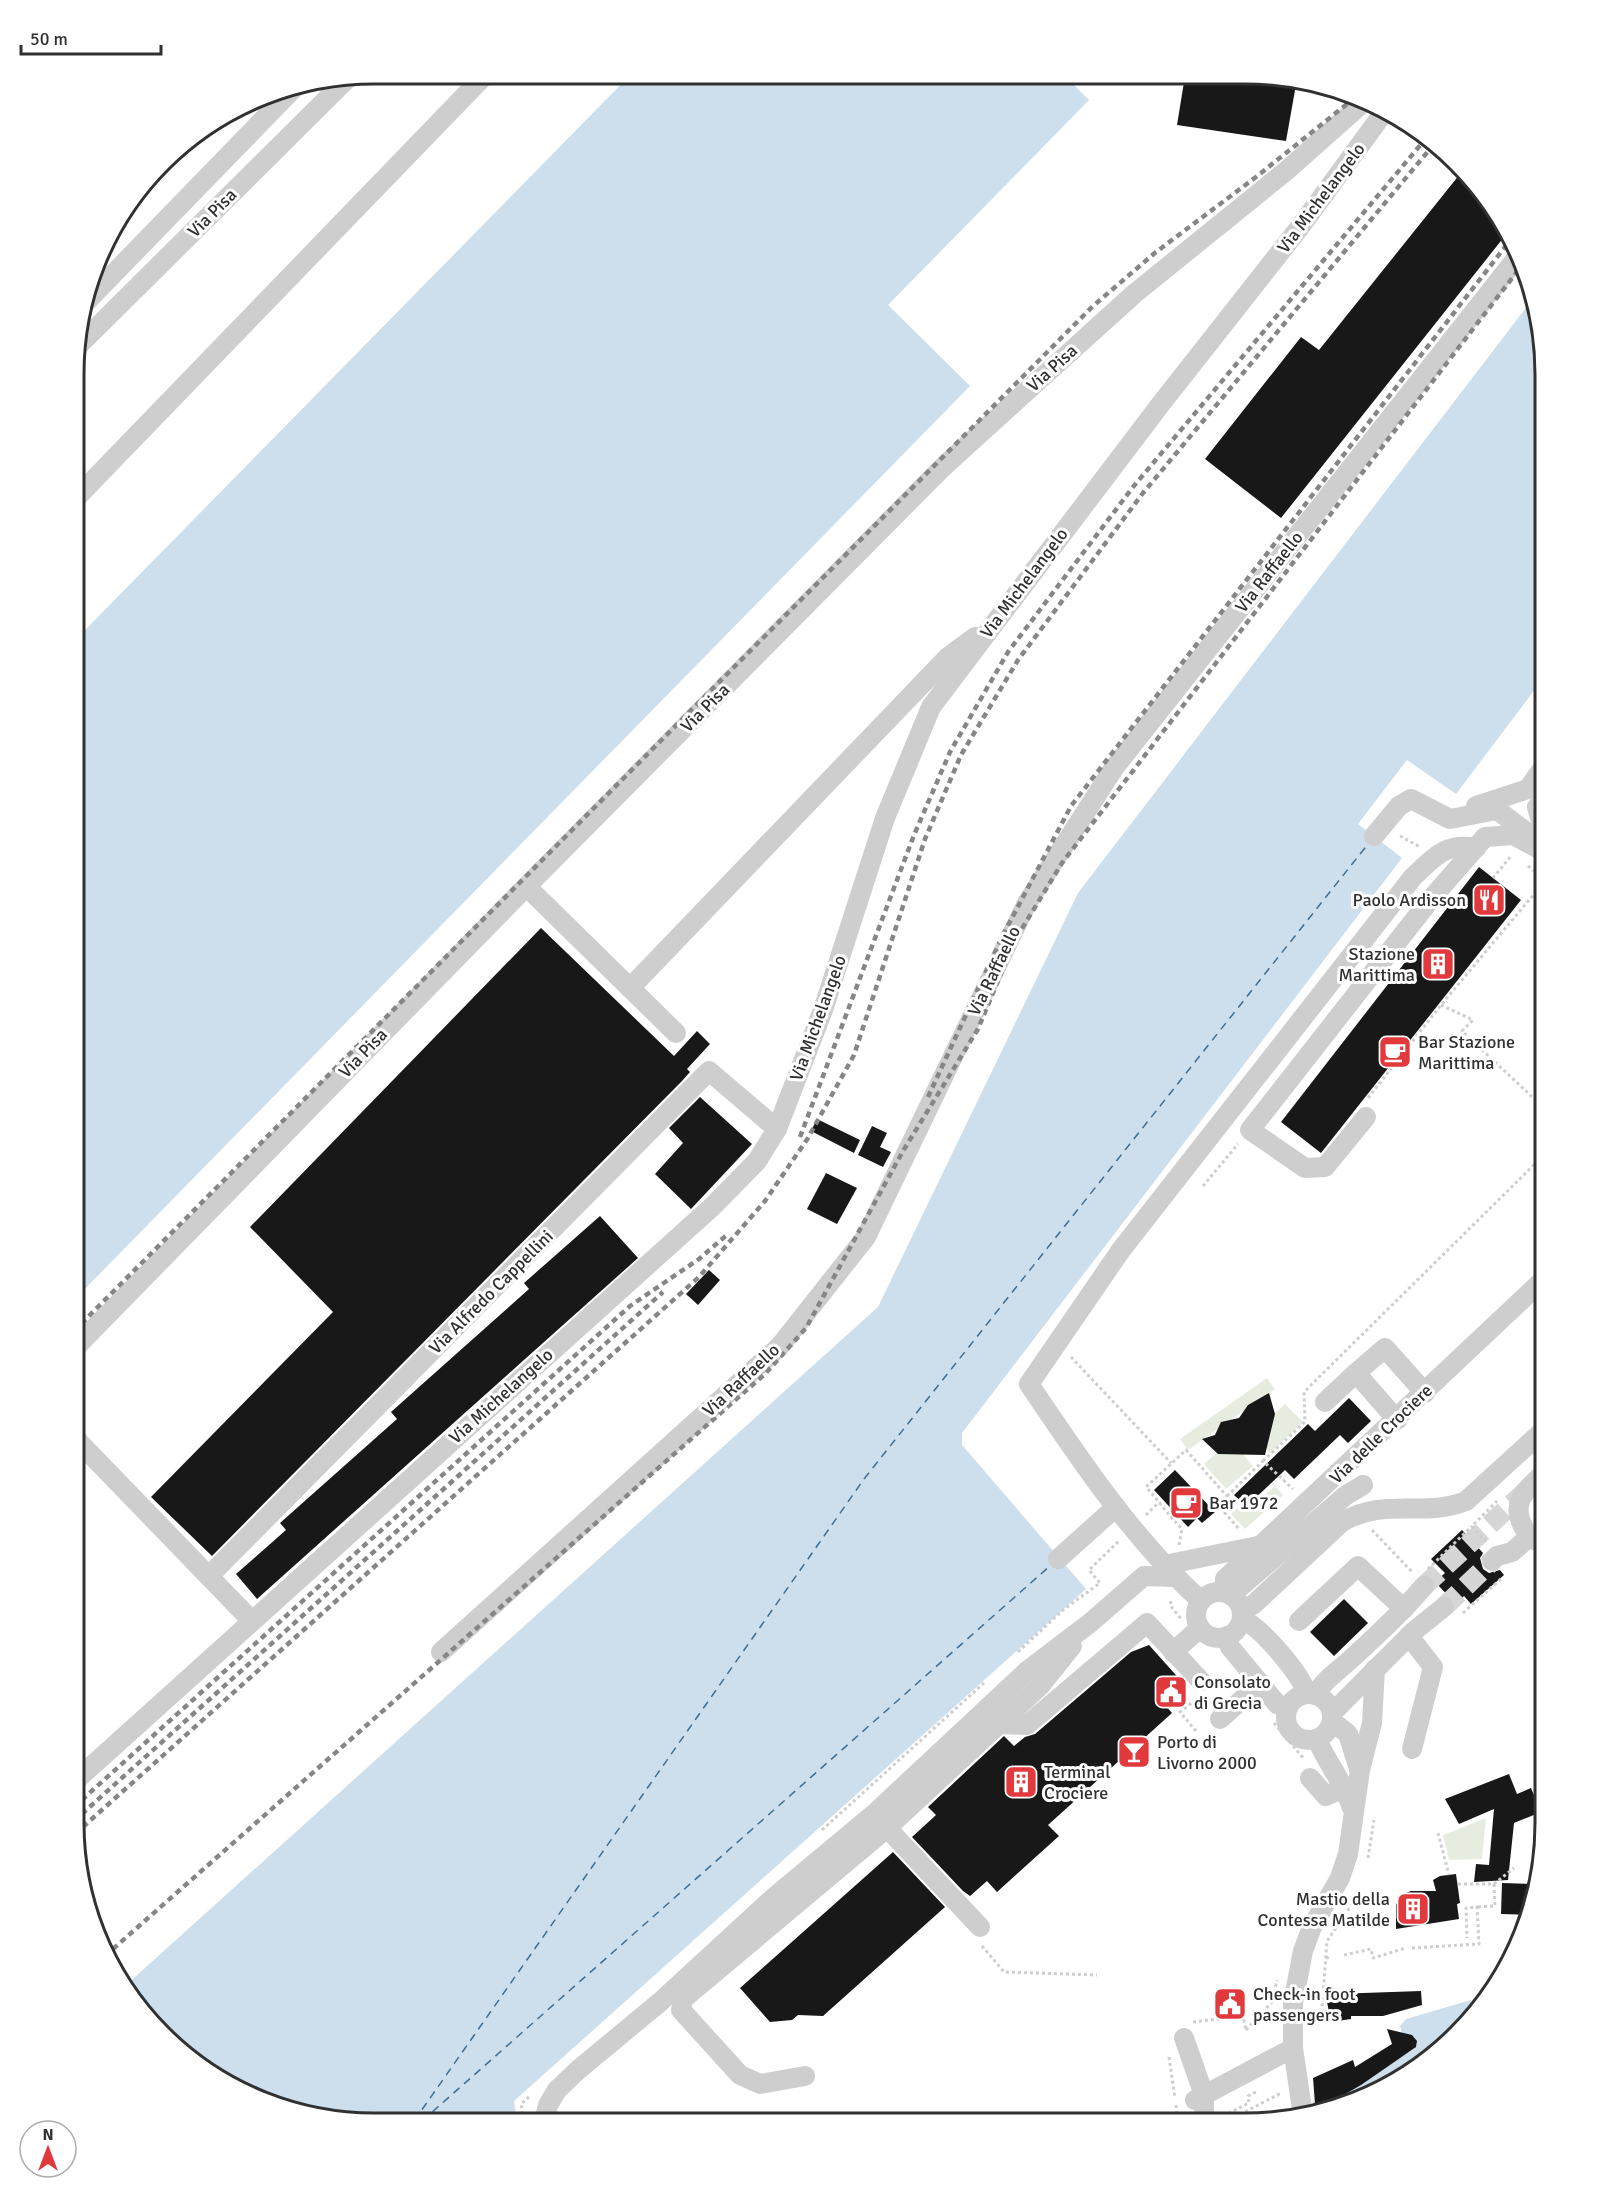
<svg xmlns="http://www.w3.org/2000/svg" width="1619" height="2197" font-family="Signika,sans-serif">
<rect width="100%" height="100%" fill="#fff"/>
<g fill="#e6ede0">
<polygon points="1267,1378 1275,1389 1188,1450 1180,1439"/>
<polygon points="1285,1404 1303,1422 1270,1453 1253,1435"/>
<polygon points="1231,1440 1253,1466 1226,1489 1204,1464"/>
<polygon points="1275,1486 1283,1495 1245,1529 1231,1514 1240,1506 1246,1512"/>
<polygon points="1486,1818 1482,1859 1449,1860 1443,1835"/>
</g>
<g fill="#cddeec">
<polygon points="631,74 1064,75 1089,100 888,305 970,386 74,1300 76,639"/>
<polygon points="1535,296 1545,374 1545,676 1456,794 1407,760 1358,824 1402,858 962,1433 962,1445 1086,1589 514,2101 517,2121 335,2121 259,2101 207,2073 148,2021 125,1986 878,1307 1078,893"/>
<polygon points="1471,2000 1475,2012 1443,2049 1378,2092 1312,2115 1313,2100 1318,2106 1326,2105 1414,2049 1417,2044 1414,2037 1402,2033 1400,2026 1406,2019"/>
</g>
<polygon fill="#fff" points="627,74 631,74 76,639 76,635"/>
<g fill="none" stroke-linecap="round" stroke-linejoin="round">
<g stroke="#406e92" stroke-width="1.5" stroke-dasharray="8 6" stroke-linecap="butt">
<polyline points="414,2121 864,1479 1368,844"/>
<polyline points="422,2121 1051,1565"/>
</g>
</g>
<g fill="#181818">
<polygon points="1185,76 1284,76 1297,79 1286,141 1177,125"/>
<polygon points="1464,169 1508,232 1281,518 1205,459 1301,337 1319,350"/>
<polygon points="1479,867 1521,900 1321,1153 1281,1122"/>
<polygon points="541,928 674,1056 697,1031 710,1044 687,1069 690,1072 682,1081 212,1556 151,1497 333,1312 250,1227"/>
<polygon points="700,1097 752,1144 691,1209 655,1174 683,1143 669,1128"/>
<polygon points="817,1119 860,1140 854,1153 811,1131"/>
<polygon points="872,1126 887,1133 880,1147 891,1152 883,1167 858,1155"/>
<polygon points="826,1173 857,1188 837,1224 807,1209"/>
<polygon points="600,1216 638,1258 257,1599 236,1574 286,1530 280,1523 397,1419 391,1412 529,1289 524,1283"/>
<polygon points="709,1270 720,1280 698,1305 686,1294"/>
<polygon points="1269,1393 1275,1414 1265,1455 1218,1454 1202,1439 1215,1435 1221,1422 1239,1418 1248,1405"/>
<polygon points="1349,1398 1371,1421 1348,1443 1340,1435 1294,1479 1285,1470 1246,1507 1234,1495 1308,1424 1315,1431"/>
<polygon points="1175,1470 1215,1512 1202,1523 1197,1518 1188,1527 1154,1490"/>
<polygon points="1462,1530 1483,1553 1480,1558 1483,1569 1489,1573 1500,1570 1504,1575 1471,1604 1464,1596 1456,1604 1435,1582 1445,1573 1431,1559"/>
<polygon points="1344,1599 1368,1623 1334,1656 1310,1632"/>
<polygon points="1149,1645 1183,1683 1166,1706 1172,1713 1048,1825 1059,1836 997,1892 987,1881 970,1896 963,1891 912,1837 936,1815 928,1807 1004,1736 1014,1746 1025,1737 1035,1734 1131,1652"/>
<polygon points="1509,1774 1517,1794 1531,1788 1541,1812 1514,1823 1508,1880 1474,1882 1476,1864 1489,1865 1494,1809 1459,1824 1445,1799"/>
<polygon points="893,1852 945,1907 823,2016 798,2015 792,2020 770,2022 740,1988"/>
<polygon points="1456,1874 1460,1903 1457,1904 1459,1919 1396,1929 1396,1905 1401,1895 1411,1891 1436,1891 1433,1880 1440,1876"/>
<polygon points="1502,1883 1536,1884 1530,1915 1501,1914"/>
<polygon points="1421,1991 1422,2005 1383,2016 1351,2016 1351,2019 1331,2022 1327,2002 1334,2001 1334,1994"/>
<polygon points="1387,2029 1412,2035 1417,2041 1416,2047 1361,2085 1326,2105 1315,2104 1313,2078 1353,2060 1355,2067 1392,2044"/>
</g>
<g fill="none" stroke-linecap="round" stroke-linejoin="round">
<g stroke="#d6d6d6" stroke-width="20" stroke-dasharray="20 10" stroke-linecap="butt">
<polyline points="1424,1586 1529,1488"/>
<polyline points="1444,1607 1492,1561"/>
</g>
<g stroke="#cecece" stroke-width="3" stroke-dasharray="3 3" stroke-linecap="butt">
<polyline points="1400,836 1420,847"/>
<polyline points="1528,866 1545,880"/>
<polyline points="1493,878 1511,856"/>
<polyline points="1441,1005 1473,1020 1462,1031 1545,1109"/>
<polyline points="1368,1098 1441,1005 1545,881"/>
<polyline points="1203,1186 1238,1144"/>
<polyline points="1071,1357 1171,1463"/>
<polyline points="1263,1461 1305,1422 1304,1392 1545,1154"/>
<polyline points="1227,1496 1263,1461 1293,1489"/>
<polyline points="1146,1515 1159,1502"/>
<polyline points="1372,1530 1413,1573"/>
<polyline points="1486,1542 1472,1526 1497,1501"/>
<path d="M 1179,1545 L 1182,1529 C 1168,1515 1159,1501 1146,1487 L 1186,1450 L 1234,1504 L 1225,1513 L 1240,1530"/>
<polyline points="1428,1569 1472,1526"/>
<polyline points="1171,1601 1170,1605 1182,1620"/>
<polyline points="1463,1613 1503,1577"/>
<polyline points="1018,1652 1063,1610 1100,1583 1089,1570 1119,1541"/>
<polyline points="1274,1723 1304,1759"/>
<polyline points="1196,1731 1180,1712 1198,1698"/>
<polyline points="822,1830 984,1683"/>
<polyline points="1438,1833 1449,1875"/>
<polyline points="1368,1858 1374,1820"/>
<polyline points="1458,1884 1494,1884 1495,1906 1477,1907"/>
<polyline points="1494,1884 1514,1868"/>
<polyline points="982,1946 1004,1972 1097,1975"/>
<polyline points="1412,1948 1479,1944 1477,1907 1466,1908 1467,1938"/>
<polyline points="1344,1955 1371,1949 1373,1958 1406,1948"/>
<polyline points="1326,1958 1332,1957"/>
<polyline points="1329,2011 1323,2012 1322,2009 1327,1941 1355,1900 1350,1897"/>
<polyline points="1193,2022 1243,2016 1246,2030"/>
<polyline points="1246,2030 1272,2002 1277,1980"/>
<polyline points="1169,2057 1175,2098"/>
<polyline points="1176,2105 1178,2123"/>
<polyline points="1223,2116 1249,2103 1248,2096 1256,2092"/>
<polyline points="524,2120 521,2104 531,2095"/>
<polyline points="1224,2123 1281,2093"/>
</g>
<g stroke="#cecece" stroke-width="20">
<polyline points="87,301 295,87"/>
<polyline points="76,348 348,78"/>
<polyline points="76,498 486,74"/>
<polyline points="1476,806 1528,789 1545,765"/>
<polyline points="1374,836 1399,806 1411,799 1450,819 1497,810 1533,837"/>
<polyline points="1545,836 1537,807 1545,797"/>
<polyline points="527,887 676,1033"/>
<polyline points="630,988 948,657 975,637"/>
<polyline points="1366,1117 1325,1167 1305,1168 1250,1130 1430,900 1485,837 1513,835 1541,850"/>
<polyline points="74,1349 514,899 943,467 1134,294 1286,171 1366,100"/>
<polyline points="1325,1402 1356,1373"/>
<polyline points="1397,1420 1356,1373 1385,1348 1425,1393"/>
<polyline points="74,1437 252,1621"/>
<polyline points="1543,1544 1545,1499"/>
<path d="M 1545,1544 C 1534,1541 1529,1538 1524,1528 C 1509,1502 1527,1489 1545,1472"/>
<polyline points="1058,1559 1116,1507"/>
<polyline points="1492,1561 1497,1556 1512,1552 1529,1537"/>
<polyline points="1164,1565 1263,1545"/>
<polyline points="209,1576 709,1071 777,1129"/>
<polyline points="1225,1592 1225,1579 1545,1278"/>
<circle cx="1219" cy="1615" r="23"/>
<polyline points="1231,1595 1345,1496 1363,1485"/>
<path d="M 1201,1601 C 1133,1539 1080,1460 1029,1384 L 1121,1250 L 1413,877 C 1434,857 1446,842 1476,848"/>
<path d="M 1242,1611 L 1254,1604 L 1342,1522 C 1384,1497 1424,1518 1466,1501 L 1545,1429"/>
<path d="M 1242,1619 C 1262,1628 1300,1673 1307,1694"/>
<polyline points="1299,1621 1358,1566 1404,1609"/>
<polyline points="1227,1636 1230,1647 1277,1704 1288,1708"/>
<polyline points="1409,1636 1433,1667 1412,1749"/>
<polyline points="441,1652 780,1346 866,1237 1027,903 1114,768 1519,255"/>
<polyline points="1173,1652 1200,1628"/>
<circle cx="1309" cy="1717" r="23"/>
<path d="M 1315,1695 C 1326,1678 1337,1672 1351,1659 C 1377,1635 1402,1612 1424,1586"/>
<polyline points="1332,1713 1414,1631 1444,1607"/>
<polyline points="1220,1719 1261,1683"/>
<polyline points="1332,1721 1348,1734 1359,1769"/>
<polyline points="999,1724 1027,1725 1147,1623 1201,1681"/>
<path d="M 1317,1739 C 1327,1764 1344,1782 1352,1808"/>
<polyline points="1310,1778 1326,1796 1346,1787"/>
<polyline points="74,1782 713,1206 757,1161 777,1129 823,1010 885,818 931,707 1160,405 1300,227 1385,111"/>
<polyline points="887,1828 980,1927"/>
<polyline points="1184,2038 1204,2095 1204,2123"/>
<polyline points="805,2076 760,2084 740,2075 681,2010 683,1999 887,1828 1040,1686 1072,1646"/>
<polyline points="1195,2100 1293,2048"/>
<polyline points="1303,2116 1293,2048 1293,2003 1303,1951 1312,1927 1340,1878 1348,1854 1360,1770 1372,1723 1375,1669"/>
<polyline points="544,2122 548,2105 557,2090 578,2070 660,2002 772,1899 874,1814 1027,1671 1090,1623 1144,1576 1174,1577"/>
</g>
<g stroke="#868686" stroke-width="4.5" stroke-dasharray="6 4.5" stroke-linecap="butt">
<polyline points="928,1097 1003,935 1071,806 1512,238"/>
<polyline points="800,1137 914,835 950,752 1008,652 1133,487 1428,136"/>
<polyline points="74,1331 1093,306 1156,252 1256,177 1357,96"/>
<polyline points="74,1807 630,1306 699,1259 729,1233"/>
<polyline points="74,1821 663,1292"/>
<polyline points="75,1834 699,1277 765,1201 808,1138 854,1055 925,839 961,755 1018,660 1143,493 1435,143"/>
<polyline points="105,1956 766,1373 806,1328 903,1151 978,1029 1015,940 1062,863 1523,264"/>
</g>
</g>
<defs>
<g id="restaurant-square" transform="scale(1.725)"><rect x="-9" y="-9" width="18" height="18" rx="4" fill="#e2393d" stroke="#fff"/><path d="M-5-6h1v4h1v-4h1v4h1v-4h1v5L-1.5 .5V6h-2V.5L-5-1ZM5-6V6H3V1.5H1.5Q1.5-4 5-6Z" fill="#fff"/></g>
<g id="building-square" transform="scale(1.725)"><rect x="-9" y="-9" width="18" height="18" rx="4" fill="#e2393d" stroke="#fff"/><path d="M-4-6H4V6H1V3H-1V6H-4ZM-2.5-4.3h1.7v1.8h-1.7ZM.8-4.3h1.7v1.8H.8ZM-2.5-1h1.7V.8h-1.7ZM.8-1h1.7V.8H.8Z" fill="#fff"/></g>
<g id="cafe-square" transform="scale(1.725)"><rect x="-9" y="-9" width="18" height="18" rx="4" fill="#e2393d" stroke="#fff"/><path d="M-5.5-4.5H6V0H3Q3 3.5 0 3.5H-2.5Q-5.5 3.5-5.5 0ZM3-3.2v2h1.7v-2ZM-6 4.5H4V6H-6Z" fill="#fff"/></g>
<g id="civic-square" transform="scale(1.725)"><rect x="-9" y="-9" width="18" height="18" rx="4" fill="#e2393d" stroke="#fff"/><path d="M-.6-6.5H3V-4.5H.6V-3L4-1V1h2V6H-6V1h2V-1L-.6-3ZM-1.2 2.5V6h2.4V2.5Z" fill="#fff"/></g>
<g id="bar-square" transform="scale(1.725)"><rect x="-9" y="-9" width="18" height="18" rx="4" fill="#e2393d" stroke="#fff"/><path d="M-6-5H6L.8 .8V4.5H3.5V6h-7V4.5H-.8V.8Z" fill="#fff"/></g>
</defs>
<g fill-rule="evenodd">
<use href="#restaurant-square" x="1489" y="900"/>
<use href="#building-square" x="1438" y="964"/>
<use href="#cafe-square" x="1395" y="1052"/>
<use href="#cafe-square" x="1186" y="1503"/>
<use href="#civic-square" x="1171" y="1692"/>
<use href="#bar-square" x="1134" y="1752"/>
<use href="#building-square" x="1021" y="1782"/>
<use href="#building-square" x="1413" y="1909"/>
<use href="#civic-square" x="1230" y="2004"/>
</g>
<g text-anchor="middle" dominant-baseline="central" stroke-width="6" stroke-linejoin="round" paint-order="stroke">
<g font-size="18" fill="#313131" stroke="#fff">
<text transform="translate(1321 198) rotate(-53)">Via Michelangelo</text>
<text transform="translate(212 213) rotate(-45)">Via Pisa</text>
<text transform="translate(1052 368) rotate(-42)">Via Pisa</text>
<text transform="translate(1269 572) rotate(-52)">Via Raffaello</text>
<text transform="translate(1024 583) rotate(-53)">Via Michelangelo</text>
<text transform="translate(705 708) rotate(-45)">Via Pisa</text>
<text transform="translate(994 971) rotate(-64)">Via Raffaello</text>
<text transform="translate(818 1018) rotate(-70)">Via Michelangelo</text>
<text transform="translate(363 1053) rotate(-46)">Via Pisa</text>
<text transform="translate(491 1292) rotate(-45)">Via Alfredo Cappellini</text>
<text transform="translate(741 1380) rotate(-43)">Via Raffaello</text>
<text transform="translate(501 1396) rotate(-42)">Via Michelangelo</text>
<text transform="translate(1381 1434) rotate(-44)">Via delle Crociere</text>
</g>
<g font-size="18" fill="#313131" stroke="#fff" text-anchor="start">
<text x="1466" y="900" text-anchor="end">Paolo Ardisson</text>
<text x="1415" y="954" text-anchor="end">Stazione<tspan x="1415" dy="21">Marittima</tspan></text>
<text x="1418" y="1042">Bar Stazione<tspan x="1418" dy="21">Marittima</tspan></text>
<text x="1209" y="1503">Bar 1972</text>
<text x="1194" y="1682">Consolato<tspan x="1194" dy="21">di Grecia</tspan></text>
<text x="1157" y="1742">Porto di<tspan x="1157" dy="21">Livorno 2000</tspan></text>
<text x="1044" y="1772">Terminal<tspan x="1044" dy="21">Crociere</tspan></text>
<text x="1390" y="1899" text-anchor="end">Mastio della<tspan x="1390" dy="21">Contessa Matilde</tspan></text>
<text x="1253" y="1994">Check-in foot<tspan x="1253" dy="21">passengers</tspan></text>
</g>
</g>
<path d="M0 0H1619V2197H0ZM374 84H1245A290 290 0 0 1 1535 374V1823A290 290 0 0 1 1245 2113H374A290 290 0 0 1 84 1823V374A290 290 0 0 1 374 84Z" fill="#fff" fill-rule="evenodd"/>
<path fill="none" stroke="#313131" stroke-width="3" d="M374 84H1245A290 290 0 0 1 1535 374V1823A290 290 0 0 1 1245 2113H374A290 290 0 0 1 84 1823V374A290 290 0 0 1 374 84Z"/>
<g transform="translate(48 2149)"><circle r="28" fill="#ffffff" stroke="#adadad" stroke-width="1.5"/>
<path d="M0-4.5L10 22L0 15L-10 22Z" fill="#e2393d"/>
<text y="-9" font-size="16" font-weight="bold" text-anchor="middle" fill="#313131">N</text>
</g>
<path d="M21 45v9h140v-9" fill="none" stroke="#313131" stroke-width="3"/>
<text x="30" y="45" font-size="18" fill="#313131" stroke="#ffffff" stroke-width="4.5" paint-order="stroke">50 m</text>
</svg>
